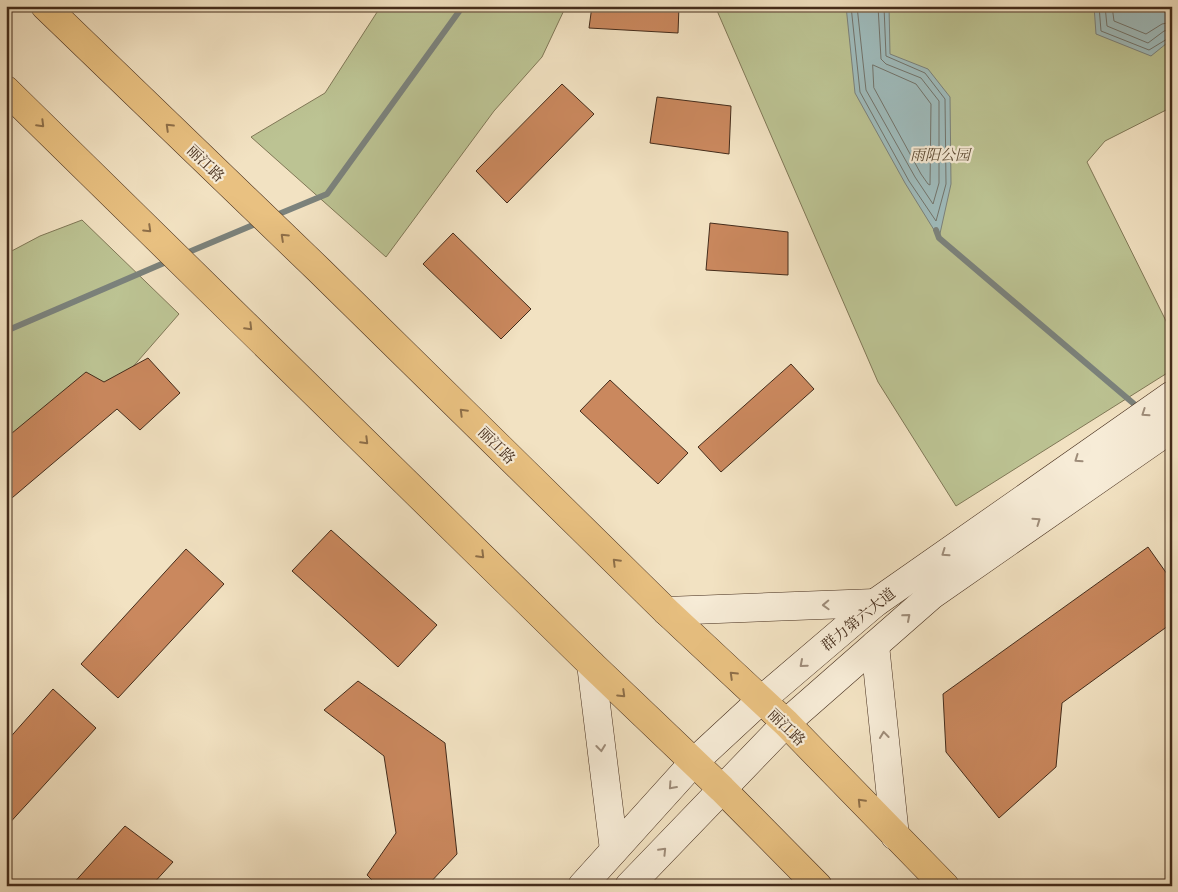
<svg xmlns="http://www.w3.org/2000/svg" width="1178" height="892" font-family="'Libre Caslon Text','Noto Serif SC',serif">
<rect width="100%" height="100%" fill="#f2e2c2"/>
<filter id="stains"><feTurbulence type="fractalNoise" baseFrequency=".004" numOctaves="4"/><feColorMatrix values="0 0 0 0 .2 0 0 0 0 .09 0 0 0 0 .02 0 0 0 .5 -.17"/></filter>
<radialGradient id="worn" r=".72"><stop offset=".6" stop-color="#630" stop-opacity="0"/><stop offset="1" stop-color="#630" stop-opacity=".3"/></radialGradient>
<g fill="#bcc393" stroke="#807857">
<polygon points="381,6 566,6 542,57 494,111 386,257 251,137 325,93"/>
<polygon points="715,6 1172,6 1172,107 1105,141 1087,162 1172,333 1172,370 956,506 878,382"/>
<polygon points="82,220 179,314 124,377 6,476 6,254 40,236"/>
</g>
<g fill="#9fbcbd" stroke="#7b827c">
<polygon points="846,6 889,6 890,54 928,69 950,97 951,184 939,238 905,183 855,93"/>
<polygon points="1094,6 1172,6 1172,39 1151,56 1096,34"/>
</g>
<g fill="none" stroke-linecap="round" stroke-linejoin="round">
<g stroke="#72746c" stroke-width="1">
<polyline points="851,6 860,92 909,181 936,221 946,184 945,99 925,73 886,56 884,6"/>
<polyline points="857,6 866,90 915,177 933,204 939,183 939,101 921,78 886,64 881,59 878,6"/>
<polyline points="1099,6 1101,31 1149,50 1172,36"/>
<polyline points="1105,6 1107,26 1148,43 1164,31 1172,29"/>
<polyline points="1112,6 1114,21 1146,34 1162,24 1172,22"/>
<polygon points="873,65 916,84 931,104 930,185 928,184 921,174 874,88"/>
</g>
<g stroke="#7b827c" stroke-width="6">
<polyline points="274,216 327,194 463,6"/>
<polyline points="936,230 939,238 1140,409"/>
<polyline points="184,254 260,222"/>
<polyline points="6,331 171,260"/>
</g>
</g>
<g fill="#ca885e" stroke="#442c1b">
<polygon points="592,6 679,6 678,33 589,28"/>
<polygon points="562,84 594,114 507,203 476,171"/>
<polygon points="657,97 731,106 729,154 650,143"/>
<polygon points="710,223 788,232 788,275 706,270"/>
<polygon points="453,233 531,309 501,339 423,264"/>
<polygon points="148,358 180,393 140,430 117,409 6,503 6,438 86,372 104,382"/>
<polygon points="791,364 814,389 721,472 698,447"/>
<polygon points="610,380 688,453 658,484 580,411"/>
<polygon points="331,530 437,625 398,667 292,571"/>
<polygon points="1148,547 1172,581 1172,623 1062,703 1056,767 999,818 946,752 943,694"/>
<polygon points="186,549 224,584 118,698 81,664"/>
<polygon points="358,681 445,743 457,854 427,886 378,886 367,875 396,833 384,756 324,710"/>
<polygon points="53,689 96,728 6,827 6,742"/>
<polygon points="125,826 173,862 151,886 71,886"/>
</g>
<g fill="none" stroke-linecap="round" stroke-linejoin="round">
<g stroke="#442c1b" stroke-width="29">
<g id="secondary">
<polyline points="666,611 875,603"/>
<polyline points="875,645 895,836"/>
<polyline points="591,664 614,850"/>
<polyline points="582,886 693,763 760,701 875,603 1172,395"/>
<polyline points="629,886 786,723 932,595 1172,428"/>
</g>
</g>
<g stroke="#442c1b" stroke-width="29">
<g id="primary">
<polyline points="45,6 320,271 666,611 786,723 945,886"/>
<polyline points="6,90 591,664 722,789 818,886"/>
</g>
</g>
<use href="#secondary" stroke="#f7ecd7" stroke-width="28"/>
<use href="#primary" stroke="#e9c181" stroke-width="28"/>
</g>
<defs><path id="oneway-chevron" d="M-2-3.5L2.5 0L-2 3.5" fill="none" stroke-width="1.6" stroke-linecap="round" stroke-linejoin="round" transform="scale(1.25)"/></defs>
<g stroke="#8e6f49">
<use href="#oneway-chevron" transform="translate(41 124) rotate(45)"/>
<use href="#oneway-chevron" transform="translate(169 127) rotate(-136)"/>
<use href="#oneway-chevron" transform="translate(148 229) rotate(44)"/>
<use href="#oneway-chevron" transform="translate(284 237) rotate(-137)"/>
<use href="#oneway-chevron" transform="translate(249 327) rotate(45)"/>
<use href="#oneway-chevron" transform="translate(463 412) rotate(-135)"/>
<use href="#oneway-chevron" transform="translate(365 441) rotate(45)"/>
<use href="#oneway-chevron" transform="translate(481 555) rotate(45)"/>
<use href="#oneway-chevron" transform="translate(616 562) rotate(-135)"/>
<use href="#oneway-chevron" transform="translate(733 675) rotate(-136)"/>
<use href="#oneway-chevron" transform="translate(622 694) rotate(44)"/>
<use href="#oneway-chevron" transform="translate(861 802) rotate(-134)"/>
</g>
<g stroke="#9e8c79">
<use href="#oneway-chevron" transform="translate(1145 413) rotate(146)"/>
<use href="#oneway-chevron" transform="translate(1078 459) rotate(145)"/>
<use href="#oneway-chevron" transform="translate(1037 521) rotate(-35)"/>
<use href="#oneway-chevron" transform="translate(945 553) rotate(145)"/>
<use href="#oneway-chevron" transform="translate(826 605) rotate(178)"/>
<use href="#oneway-chevron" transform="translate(907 617) rotate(-41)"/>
<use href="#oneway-chevron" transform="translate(803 664) rotate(139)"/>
<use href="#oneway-chevron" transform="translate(884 735) rotate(-96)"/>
<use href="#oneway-chevron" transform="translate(601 748) rotate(83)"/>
<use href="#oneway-chevron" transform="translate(672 786) rotate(132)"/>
<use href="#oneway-chevron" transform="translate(663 851) rotate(-46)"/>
</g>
<g text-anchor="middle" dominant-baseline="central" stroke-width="4.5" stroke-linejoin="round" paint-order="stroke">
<g font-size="15" font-style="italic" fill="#5c4a33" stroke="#f7ecd7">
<text x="940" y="154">雨阳公园</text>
</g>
<g font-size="15" fill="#442c1b" stroke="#f7ecd7">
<text transform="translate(206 163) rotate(44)">丽江路</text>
<text transform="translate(497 445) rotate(45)">丽江路</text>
<text transform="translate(858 619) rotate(-39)">群力第六大道</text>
<text transform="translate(787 727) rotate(44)">丽江路</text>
</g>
</g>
<rect width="1178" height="892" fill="none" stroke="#f2e2c2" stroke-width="25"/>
<rect x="8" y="8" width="1163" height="877" fill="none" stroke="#442c1b" stroke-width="2.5"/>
<rect x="12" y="12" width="1153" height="867" fill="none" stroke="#442c1b"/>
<rect width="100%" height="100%" filter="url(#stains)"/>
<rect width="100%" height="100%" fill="url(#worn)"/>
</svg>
